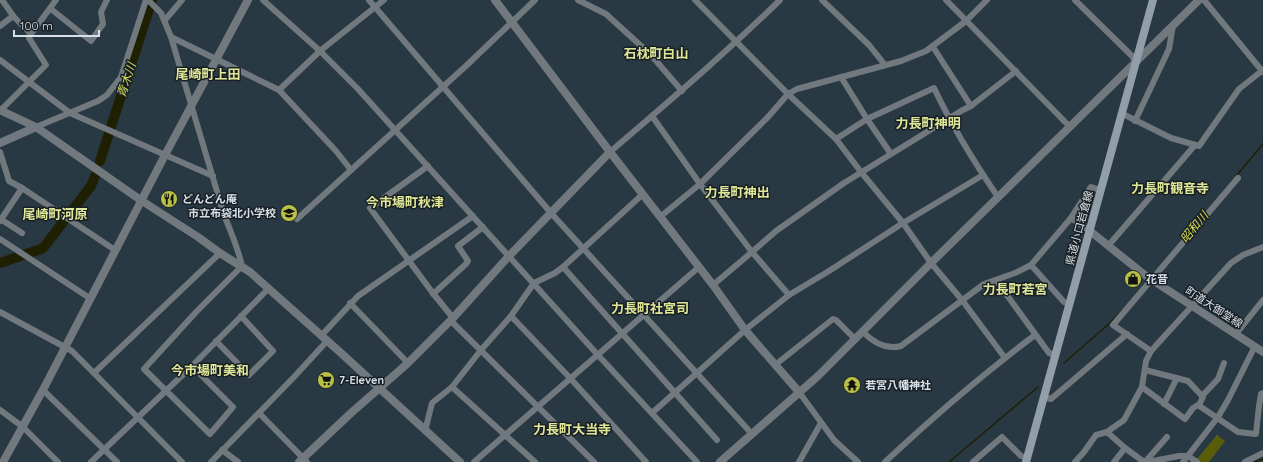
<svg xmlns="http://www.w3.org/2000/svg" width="1263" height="462" font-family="Quicksand,'Noto Sans JP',sans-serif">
<defs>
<pattern id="grass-tufts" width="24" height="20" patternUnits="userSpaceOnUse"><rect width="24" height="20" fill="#595d07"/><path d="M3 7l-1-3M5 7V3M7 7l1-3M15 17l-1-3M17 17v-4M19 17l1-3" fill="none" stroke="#70742b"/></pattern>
</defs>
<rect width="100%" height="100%" fill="#293944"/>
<polygon fill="url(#grass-tufts)" points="1217,435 1225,441 1209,462 1201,462 1197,459"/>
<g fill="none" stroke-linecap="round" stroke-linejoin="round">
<g stroke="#1f2002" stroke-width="1.5">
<polyline points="1236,176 1263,144"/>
<polyline points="1064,363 1111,322 1122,310"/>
<polyline points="949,462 1038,387"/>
<polyline points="1255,462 1263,459"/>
</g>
<g stroke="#1f2002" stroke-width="10">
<polyline points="100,161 152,0"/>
<polyline points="0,263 41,249 44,247 91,186 95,176"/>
</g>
<g stroke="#71797f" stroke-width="6">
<polyline points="2,0 14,17 31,34"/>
<path d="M 148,0 L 161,13 L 171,37 L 224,215 C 231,232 238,248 242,266 L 197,311 L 144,369 L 210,434 L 233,407 L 192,366"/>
<polyline points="263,0 320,51 358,89 597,354 697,462"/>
<polyline points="369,0 551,213 752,434"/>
<polyline points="578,0 606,14 651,55 682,91"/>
<polyline points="695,0 788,94 836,139 861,172 903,223 931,263 962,300 1005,358"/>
<polyline points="822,0 869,45 885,65"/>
<polyline points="946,0 1070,127"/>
<polyline points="1075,0 1132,56 1136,63"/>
<polyline points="1204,0 1263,72"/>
<polyline points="51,9 91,41 103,24 101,12 107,0"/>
<polyline points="165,20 182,0"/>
<polyline points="0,26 13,16"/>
<polyline points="171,37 279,90 336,151 351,170"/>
<polyline points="933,47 971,106"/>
<polyline points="0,60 70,113 213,176"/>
<polyline points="841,77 867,119 891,154"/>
<polyline points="279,90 320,51 384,0"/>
<polyline points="0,111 46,65 29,38 31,34 56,0"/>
<polyline points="1121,113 1171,138 1199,146 1239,89 1263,70"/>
<polyline points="652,116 700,184 752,252 789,295"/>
<polyline points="1135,121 1169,49 1173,25"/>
<polyline points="36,127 98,101 107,95 121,77 146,0"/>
<path d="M 836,139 L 867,119 L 934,88 C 952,126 974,162 998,197"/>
<polyline points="0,152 9,181 22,188 115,250"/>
<path d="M 610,152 C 668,102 726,53 780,0"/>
<polyline points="428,166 370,208 432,292 453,318"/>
<polyline points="660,217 700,184 768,117 788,94 797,89 901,61 926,51 966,21 987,0"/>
<polyline points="1071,218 1090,231"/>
<polyline points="297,219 467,65 535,0"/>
<polyline points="2,220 22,233"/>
<polyline points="0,221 22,188"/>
<polyline points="0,239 91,299"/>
<polyline points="1108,246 1195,145"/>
<polyline points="1031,265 1064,302 1070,304"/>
<polyline points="563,267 717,440"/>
<polyline points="996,280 1049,353 1056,355"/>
<polyline points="713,285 752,252 776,231 844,183 961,111 971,106 1016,71"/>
<polyline points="433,294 466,264 468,261 458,246 483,227"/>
<polyline points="350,303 408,363"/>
<polyline points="0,312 72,351 182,462"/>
<polyline points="511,316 570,378 646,462"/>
<polyline points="450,320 594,462"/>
<path d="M 863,332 C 873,342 886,350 901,346 L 984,284 L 1015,273 L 1031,265 L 1071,218 L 1091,187 L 1100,190"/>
<polyline points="1236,334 1263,300"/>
<polyline points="321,336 358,296 473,216"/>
<polyline points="216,341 249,375 273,351 241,316"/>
<polyline points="1151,351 1113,325 1238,178"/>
<polyline points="775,365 833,319 836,320 855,339"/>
<polyline points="1145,370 1188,381 1203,397 1199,405"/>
<polyline points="94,373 220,253"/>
<polyline points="452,387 535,462"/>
<polyline points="1142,387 1185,419 1193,408 1198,405 1238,432 1256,434 1259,406 1261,394 1263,393"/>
<polyline points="43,390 117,462"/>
<polyline points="799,392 834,440 858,462"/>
<polyline points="1202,396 1218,379 1224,363"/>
<polyline points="1044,397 1051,399 1127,334"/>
<polyline points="1164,404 1177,378"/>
<polyline points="0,410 23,427 58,462"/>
<polyline points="259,413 307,462"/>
<polyline points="652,413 745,330 789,295 829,271 903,223 983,175"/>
<polyline points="425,431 432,403 452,387 481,350 511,316 534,283 555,273 563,267 643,194"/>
<polyline points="1107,432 1125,448 1144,462"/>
<polyline points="222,450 238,462"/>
<polyline points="91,462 192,366 268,289"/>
<polyline points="211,462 294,377 327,341"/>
<polyline points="474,462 699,267"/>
<polyline points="799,462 821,423"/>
<path d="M 885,462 C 933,417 983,374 1035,335"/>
<polyline points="973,462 1002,437 1021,456 1027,458"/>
<polyline points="1075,462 1084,452 1096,435 1107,432 1124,420 1142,387 1146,361 1151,351 1231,263 1243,255 1263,247"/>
<polyline points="1114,462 1125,448"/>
<polyline points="1145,462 1167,437"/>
<polyline points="1148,462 1179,456 1188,456 1197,462"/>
<polyline points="1183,462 1218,417 1228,400 1255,346"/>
<polyline points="1245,462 1263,453"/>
</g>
<g stroke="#71797f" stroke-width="8">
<polyline points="495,0 610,152 713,285 745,330 799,392"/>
<polyline points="0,110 36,127 142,201 198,237 220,253 250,272 341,353 460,462"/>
<polyline points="0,143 36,127"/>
<polyline points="1090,231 1146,276 1263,352"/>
<polyline points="3,462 44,388 165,155 248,0"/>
<polyline points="299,462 351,413 408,363 453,318 509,256 610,152"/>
<polyline points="720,462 818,376 931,263 1199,0"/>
</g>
<polyline stroke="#929ea8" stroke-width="8" points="1026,462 1153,0"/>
</g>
<defs>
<g id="restaurant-disc" transform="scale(0.9)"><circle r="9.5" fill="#b9c046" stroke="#181f24"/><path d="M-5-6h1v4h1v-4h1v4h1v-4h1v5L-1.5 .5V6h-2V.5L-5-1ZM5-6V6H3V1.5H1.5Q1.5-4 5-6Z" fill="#111"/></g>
<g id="school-disc" transform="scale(0.9)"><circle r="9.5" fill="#b9c046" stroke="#181f24"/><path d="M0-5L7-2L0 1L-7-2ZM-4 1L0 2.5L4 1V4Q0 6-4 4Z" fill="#111"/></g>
<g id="shop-disc" transform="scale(0.9)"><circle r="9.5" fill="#b9c046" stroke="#181f24"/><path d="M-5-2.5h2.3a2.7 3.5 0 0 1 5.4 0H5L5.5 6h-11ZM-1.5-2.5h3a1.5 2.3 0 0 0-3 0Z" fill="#111"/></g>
<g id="supermarket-disc" transform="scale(0.9)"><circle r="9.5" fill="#b9c046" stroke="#181f24"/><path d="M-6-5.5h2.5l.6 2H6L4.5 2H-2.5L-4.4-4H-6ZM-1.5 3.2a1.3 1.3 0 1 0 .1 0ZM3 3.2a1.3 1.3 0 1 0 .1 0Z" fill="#111"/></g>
<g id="temple-disc" transform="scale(0.9)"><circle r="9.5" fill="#b9c046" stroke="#181f24"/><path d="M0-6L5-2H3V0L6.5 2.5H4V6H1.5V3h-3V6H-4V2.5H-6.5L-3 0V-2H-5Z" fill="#111"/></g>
</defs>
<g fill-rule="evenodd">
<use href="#restaurant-disc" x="169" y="199"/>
<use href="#school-disc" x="289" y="213"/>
<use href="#shop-disc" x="1133" y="279"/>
<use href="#supermarket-disc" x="326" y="380"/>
<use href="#temple-disc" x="852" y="385"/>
</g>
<g text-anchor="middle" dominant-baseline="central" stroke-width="3" stroke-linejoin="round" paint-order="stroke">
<g font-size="11" font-weight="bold" fill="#d7e0e8" stroke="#181f24" text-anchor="start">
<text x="182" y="199">どんどん庵</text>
<text x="276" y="213" text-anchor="end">市立布袋北小学校</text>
<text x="1146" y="279">花音</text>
<text x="339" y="380">7-Eleven</text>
<text x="865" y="385">若宮八幡神社</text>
</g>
<g font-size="11" fill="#d7e0e8" stroke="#181f24">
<text transform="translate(1079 228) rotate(-75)">県道小口岩倉線</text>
<text transform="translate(1214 307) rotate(33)">町道大御堂線</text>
</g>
<g font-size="12" font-style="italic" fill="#d3db57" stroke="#181f24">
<text transform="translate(126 80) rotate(-72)">青木川</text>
<text transform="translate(1194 227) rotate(-50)">昭和川</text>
</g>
<g font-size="13" font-weight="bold" fill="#dfe697" stroke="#181f24">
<text x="656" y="53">石枕町白山</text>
<text x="208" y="74">尾崎町上田</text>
<text x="928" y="123">力長町神明</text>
<text x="1170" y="188">力長町観音寺</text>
<text x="737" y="192">力長町神出</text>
<text x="405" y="202">今市場町秋津</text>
<text x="55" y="214">尾崎町河原</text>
<text x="1015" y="289">力長町若宮</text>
<text x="650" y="308">力長町社宮司</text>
<text x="210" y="370">今市場町美和</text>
<text x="572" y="429">力長町大当寺</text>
</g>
</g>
<path d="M14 30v6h85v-6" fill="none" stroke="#d7e0e8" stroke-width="2"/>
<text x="20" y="30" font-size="12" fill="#d7e0e8" stroke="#181f24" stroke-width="3" paint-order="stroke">100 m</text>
</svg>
